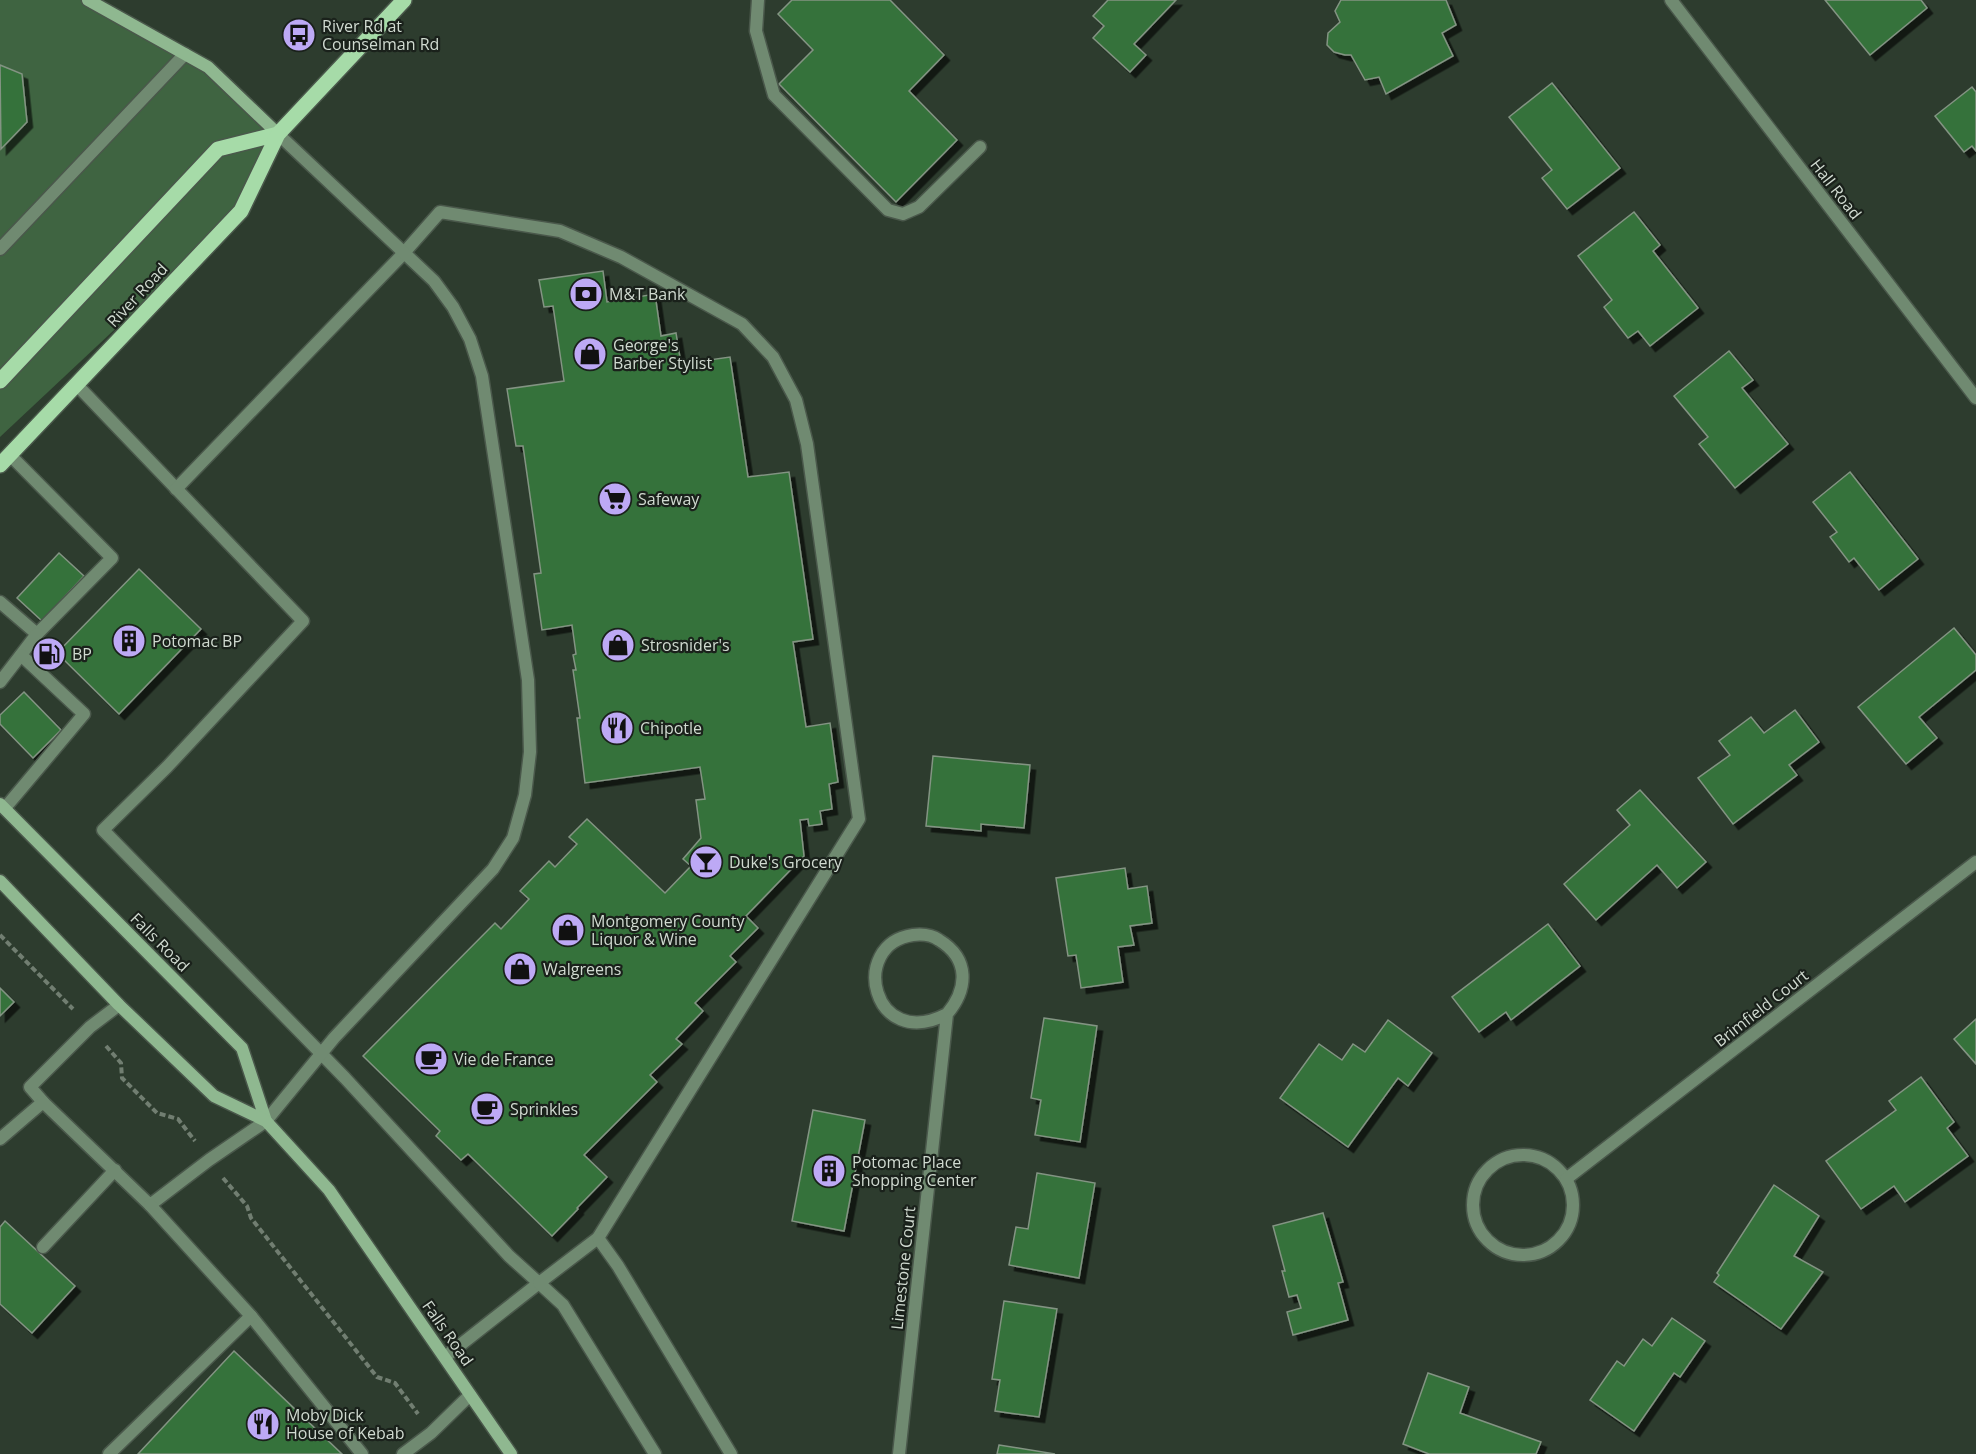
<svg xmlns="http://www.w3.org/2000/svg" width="1976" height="1454" font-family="'Open Sans',sans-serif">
<defs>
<filter id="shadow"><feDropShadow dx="5.5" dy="5.5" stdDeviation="0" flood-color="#0009"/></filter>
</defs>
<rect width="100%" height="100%" fill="#2d3c2e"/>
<polygon fill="#3f6441" points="0,0 88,0 208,67 278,134 241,211 0,437"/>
<g fill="#35723a" stroke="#839483" stroke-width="1.5" filter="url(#shadow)">
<polygon points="792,0 890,0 944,55 909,91 957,140 896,202 779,84 813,50 778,14"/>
<polygon points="1108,0 1176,0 1134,44 1146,55 1130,72 1093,38 1104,26 1093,16"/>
<polygon points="1341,0 1446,0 1456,25 1442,33 1453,56 1386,94 1379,77 1365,80 1351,55 1345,55 1334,52 1327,45 1328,33 1340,22 1335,11"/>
<polygon points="1825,0 1921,0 1927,8 1870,55"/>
<polygon points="0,65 22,74 27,122 1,149"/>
<polygon points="1552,83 1620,168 1567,209 1542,178 1552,170 1509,117"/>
<polygon points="1972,87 1976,92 1976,151 1972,146 1964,152 1935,116"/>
<polygon points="1634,212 1660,245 1653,251 1698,308 1650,346 1638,331 1628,338 1604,307 1612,300 1578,256"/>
<polygon points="603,271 607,302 655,294 661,336 676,333 681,364 730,357 748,477 789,472 813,639 793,642 806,727 830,723 838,782 829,784 832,809 820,811 822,824 809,826 808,819 800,820 804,856 746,916 758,928 730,956 736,962 695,1003 703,1011 676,1039 682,1044 650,1075 657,1082 584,1155 607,1177 577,1208 578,1209 552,1236 468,1154 461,1160 436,1136 440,1131 363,1056 495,923 501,929 529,899 520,891 549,861 555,867 577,844 569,837 587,819 665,893 691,866 683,859 701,838 696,800 705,799 700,767 585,783 577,718 580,718 573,670 576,670 573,655 576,654 572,625 542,630 534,574 541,573 523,446 516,446 507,389 564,381 553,306 544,307 539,280"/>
<polygon points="1729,351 1753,380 1742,388 1788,444 1735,488 1699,444 1708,437 1674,396"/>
<polygon points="1850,472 1918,559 1879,590 1854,558 1849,562 1830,537 1837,532 1813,502"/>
<polygon points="59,553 84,576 42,621 17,598"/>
<polygon points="139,569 201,629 119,714 57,653"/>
<polygon points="1954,628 1976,655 1976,670 1919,717 1937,738 1906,764 1858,707"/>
<polygon points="24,692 61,730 33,758 0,724 0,715"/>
<polygon points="1795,710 1819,742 1789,765 1797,775 1733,824 1698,778 1730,755 1719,741 1751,717 1764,733"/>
<polygon points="933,756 1030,765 1024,828 981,824 981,831 926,826"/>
<polygon points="1640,790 1706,862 1677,888 1657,865 1596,920 1564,884 1630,825 1617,810"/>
<polygon points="1125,868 1128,889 1147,886 1152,923 1130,926 1134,945 1118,947 1123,982 1081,988 1076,955 1068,956 1056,878"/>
<polygon points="1548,924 1580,966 1511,1020 1506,1012 1479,1032 1452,997"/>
<polygon points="0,988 14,1002 0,1016"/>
<polygon points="1044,1018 1097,1026 1080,1142 1035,1135 1041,1100 1031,1098"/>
<polygon points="1976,1019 1976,1064 1954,1039"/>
<polygon points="1388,1020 1432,1053 1408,1086 1398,1078 1348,1147 1280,1098 1319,1044 1342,1060 1353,1044 1365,1052"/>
<polygon points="1921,1077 1954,1122 1947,1128 1968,1156 1905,1202 1894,1186 1861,1209 1826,1161 1896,1110 1889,1101"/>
<polygon points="813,1110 865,1120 844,1231 792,1221"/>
<polygon points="1037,1173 1095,1183 1079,1278 1009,1265 1016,1227 1028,1229"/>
<polygon points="1774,1185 1819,1216 1794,1256 1823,1272 1781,1329 1714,1282 1719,1275 1717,1273"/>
<polygon points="1323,1213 1343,1282 1338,1283 1348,1320 1293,1335 1287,1312 1301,1308 1297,1295 1289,1297 1282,1271 1285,1271 1273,1226"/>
<polygon points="5,1221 75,1286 32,1333 0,1304 0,1227"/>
<polygon points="1004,1301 1057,1309 1039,1417 995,1411 1000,1380 992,1379"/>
<polygon points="1672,1318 1705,1341 1680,1377 1674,1373 1634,1431 1590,1400 1617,1361 1624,1366 1643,1339 1652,1346"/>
<polygon points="234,1351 342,1454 138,1454"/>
<polygon points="1428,1373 1469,1387 1460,1413 1541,1442 1536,1454 1429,1454 1403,1444"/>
<polygon points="999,1445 1055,1454 997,1454"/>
</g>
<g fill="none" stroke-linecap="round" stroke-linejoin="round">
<g stroke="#4a584b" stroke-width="15">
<g id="lane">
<polyline points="758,0 756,31 774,95 888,210 903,214 919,207 980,147"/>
<polyline points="0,249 185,54"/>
<polyline points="77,385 303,621 167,767 103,830 345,1078 509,1256 539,1283 445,1357"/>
<polyline points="176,489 403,254 440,212 560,231 621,257 742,324 773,357 796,400 807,444 859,819 598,1238 539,1283 563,1305 655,1454"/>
<polyline points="0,602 37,634 112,558 10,455"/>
<polyline points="0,682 37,634"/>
<polyline points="5,808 84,714 21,655"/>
<polyline points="43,1102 30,1087 90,1027 119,1005"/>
<polyline points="0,1139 43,1102 150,1205 209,1160 266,1121 334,1038 493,869 513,838 525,795 530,752 528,680 482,376 470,339 453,307 434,281 278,134"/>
<polyline points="598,1238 618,1266 731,1454"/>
<polyline points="43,1247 115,1170"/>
<polyline points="251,1316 362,1454"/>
<polyline points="109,1454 251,1316 150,1205"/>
<polyline points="403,1454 431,1433 470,1395"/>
</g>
</g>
<g stroke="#4a584b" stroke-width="15">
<g id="street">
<polyline points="1671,0 1976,398"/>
<circle cx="1523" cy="1205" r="50"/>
<polyline points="1566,1179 1976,862"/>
<path d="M 899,1454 L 947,1014 C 968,989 970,959 939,940 C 932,935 922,934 913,935 C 848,944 872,1053 947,1014"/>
</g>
</g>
<g stroke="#4a584b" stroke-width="15">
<g id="secondary">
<polyline points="88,0 208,67 278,134"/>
<polyline points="0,804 242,1048 266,1121"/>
<polyline points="0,881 119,1005 214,1096 266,1121 329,1190 511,1454"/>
</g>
</g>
<g stroke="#4a584b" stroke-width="18">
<g id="primary">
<polyline points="0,381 218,149 278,134"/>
<polyline points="0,465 241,211 278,134 404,0"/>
</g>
</g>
<g stroke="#717e71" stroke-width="4" stroke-dasharray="6 3" stroke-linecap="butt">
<polyline points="0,935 73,1009"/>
<polyline points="106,1046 121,1063 122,1078 157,1113 178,1119 195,1141"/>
<polyline points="223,1178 247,1206 251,1218 377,1377 395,1383 418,1414"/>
</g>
<use href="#lane" stroke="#708a71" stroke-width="12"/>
<use href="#street" stroke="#708a71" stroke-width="12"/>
<use href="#secondary" stroke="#8fb890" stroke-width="12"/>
<use href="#primary" stroke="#a6dba8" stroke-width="15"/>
</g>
<defs>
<g id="bus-disc" transform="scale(1.725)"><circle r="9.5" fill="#bda9f5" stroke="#1a211b"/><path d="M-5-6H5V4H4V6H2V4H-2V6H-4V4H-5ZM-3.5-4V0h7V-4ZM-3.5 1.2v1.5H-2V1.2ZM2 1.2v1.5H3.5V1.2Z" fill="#111"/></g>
<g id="bank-disc" transform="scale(1.725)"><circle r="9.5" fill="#bda9f5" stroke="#1a211b"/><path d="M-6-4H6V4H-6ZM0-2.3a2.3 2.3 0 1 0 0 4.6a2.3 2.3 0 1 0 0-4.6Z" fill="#111"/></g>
<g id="shop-disc" transform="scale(1.725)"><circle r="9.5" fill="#bda9f5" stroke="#1a211b"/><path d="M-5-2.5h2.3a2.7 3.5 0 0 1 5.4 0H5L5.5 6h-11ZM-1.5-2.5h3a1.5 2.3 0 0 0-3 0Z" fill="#111"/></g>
<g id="supermarket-disc" transform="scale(1.725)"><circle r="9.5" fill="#bda9f5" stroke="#1a211b"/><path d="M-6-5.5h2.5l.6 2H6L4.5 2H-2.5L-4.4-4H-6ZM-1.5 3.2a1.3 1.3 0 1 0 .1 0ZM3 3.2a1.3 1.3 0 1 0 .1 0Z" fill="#111"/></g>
<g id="building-disc" transform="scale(1.725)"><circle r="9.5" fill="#bda9f5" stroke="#1a211b"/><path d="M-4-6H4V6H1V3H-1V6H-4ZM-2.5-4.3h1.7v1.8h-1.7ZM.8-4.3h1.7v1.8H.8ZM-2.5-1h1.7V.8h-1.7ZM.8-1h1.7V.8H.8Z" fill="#111"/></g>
<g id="fuel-disc" transform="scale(1.725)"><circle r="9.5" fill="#bda9f5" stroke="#1a211b"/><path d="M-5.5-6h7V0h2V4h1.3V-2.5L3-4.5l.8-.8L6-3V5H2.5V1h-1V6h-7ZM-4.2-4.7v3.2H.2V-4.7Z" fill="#111"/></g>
<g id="restaurant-disc" transform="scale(1.725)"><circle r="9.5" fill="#bda9f5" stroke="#1a211b"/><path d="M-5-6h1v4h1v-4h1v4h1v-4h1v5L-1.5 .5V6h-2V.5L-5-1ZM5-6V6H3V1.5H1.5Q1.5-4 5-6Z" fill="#111"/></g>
<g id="bar-disc" transform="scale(1.725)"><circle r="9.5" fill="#bda9f5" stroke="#1a211b"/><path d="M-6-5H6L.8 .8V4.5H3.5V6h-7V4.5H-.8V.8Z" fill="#111"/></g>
<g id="cafe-disc" transform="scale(1.725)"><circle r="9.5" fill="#bda9f5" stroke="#1a211b"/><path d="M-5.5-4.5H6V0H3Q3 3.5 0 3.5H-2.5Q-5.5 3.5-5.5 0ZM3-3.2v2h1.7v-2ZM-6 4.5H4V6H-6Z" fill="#111"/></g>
</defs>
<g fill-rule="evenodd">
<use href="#bus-disc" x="299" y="35"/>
<use href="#bank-disc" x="586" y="294"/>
<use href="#shop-disc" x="590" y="354"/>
<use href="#supermarket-disc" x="615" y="499"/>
<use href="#building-disc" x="129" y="641"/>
<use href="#shop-disc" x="618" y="645"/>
<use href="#fuel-disc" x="49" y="654"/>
<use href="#restaurant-disc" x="617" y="728"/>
<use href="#bar-disc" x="706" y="862"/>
<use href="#shop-disc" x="568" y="930"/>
<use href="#shop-disc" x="520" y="969"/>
<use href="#cafe-disc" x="431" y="1059"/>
<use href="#cafe-disc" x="487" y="1109"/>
<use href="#building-disc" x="829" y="1171"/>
<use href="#restaurant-disc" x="263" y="1424"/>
</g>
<g text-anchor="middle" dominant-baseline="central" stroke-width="4.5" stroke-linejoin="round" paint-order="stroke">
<g font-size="16" fill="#d0dad0" stroke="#1a211b" text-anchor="start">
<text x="322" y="26">River Rd at<tspan x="322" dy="18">Counselman Rd</tspan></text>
<text x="609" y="294">M&amp;T Bank</text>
<text x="613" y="345">George's<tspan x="613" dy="18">Barber Stylist</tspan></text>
<text x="638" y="499">Safeway</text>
<text x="152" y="641">Potomac BP</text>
<text x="641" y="645">Strosnider's</text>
<text x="72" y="654">BP</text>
<text x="640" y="728">Chipotle</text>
<text x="729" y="862">Duke's Grocery</text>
<text x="591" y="921">Montgomery County<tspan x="591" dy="18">Liquor &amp; Wine</tspan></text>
<text x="543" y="969">Walgreens</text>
<text x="454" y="1059">Vie de France</text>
<text x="510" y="1109">Sprinkles</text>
<text x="852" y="1162">Potomac Place<tspan x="852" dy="18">Shopping Center</tspan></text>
<text x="286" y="1415">Moby Dick<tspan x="286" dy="18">House of Kebab</tspan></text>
</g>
<g font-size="16" fill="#d0dad0" stroke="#1a211b">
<text transform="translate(1836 189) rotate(52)">Hall Road</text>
<text transform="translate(137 295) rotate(-47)">River Road</text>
<text transform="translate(160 942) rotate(45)">Falls Road</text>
<text transform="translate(1761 1008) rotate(-38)">Brimfield Court</text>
<text transform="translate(903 1268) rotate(-84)">Limestone Court</text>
<text transform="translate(448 1333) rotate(55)">Falls Road</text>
</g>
</g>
</svg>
